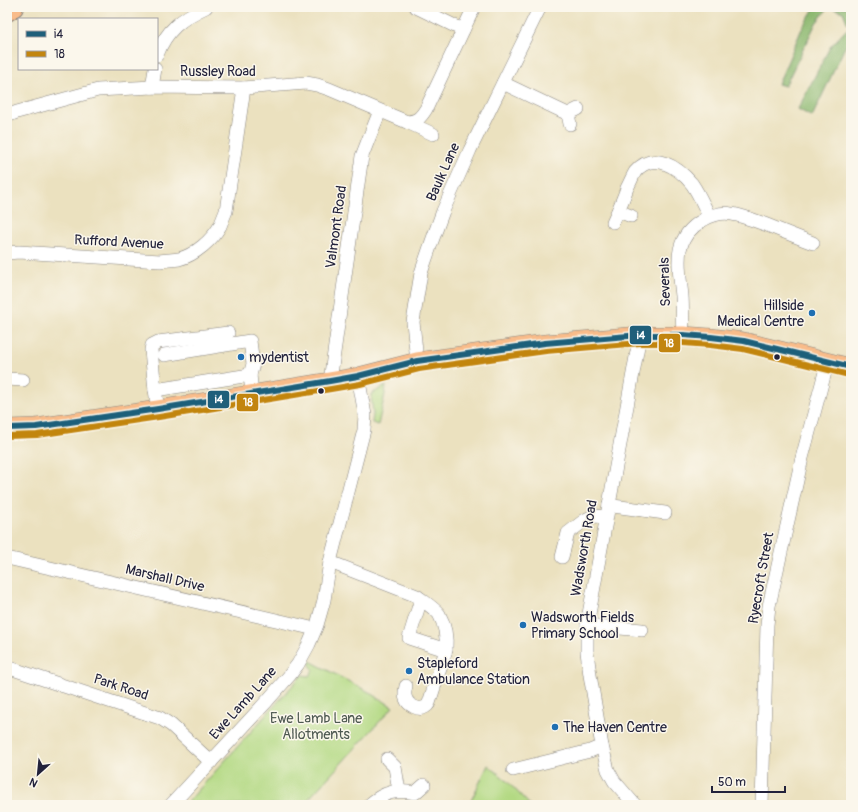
<svg xmlns="http://www.w3.org/2000/svg" width="858" height="812" font-family="Pangolin,sans-serif">
<rect width="100%" height="100%" fill="#fbf7ec"/>
<filter id="ink" filterUnits="userSpaceOnUse"><feTurbulence type="fractalNoise" baseFrequency=".025" numOctaves="2"/><feDisplacementMap in="SourceGraphic" scale="8" xChannelSelector="R" yChannelSelector="G"/><feConvolveMatrix kernelMatrix="1 2 1 2 8 2 1 2 1" color-interpolation-filters="sRGB"/></filter>
<filter id="wash" filterUnits="userSpaceOnUse"><feTurbulence type="fractalNoise" baseFrequency=".012" numOctaves="4" result="noise"/><feDisplacementMap in="SourceGraphic" scale="16" xChannelSelector="R" yChannelSelector="G"/><feGaussianBlur stdDeviation="0.9" result="paint"/><feColorMatrix in="noise" values="0 0 0 0 0 0 0 0 0 0 0 0 0 0 0 0 0 1.4 0 .05"/><feComposite in="paint" operator="in"/></filter>
<g filter="url(#wash)">
<rect width="100%" height="100%" fill="#ebe1bf"/>
<g fill="#b3d983" stroke="#6a7e5f">
<polygon points="386,386 385,394 378,425 372,423 373,414 371,394"/>
<polygon points="310,661 369,692 393,707 303,805 185,805 302,675 309,676 313,670 309,663"/>
<polygon points="488,765 506,780 530,805 469,805"/>
</g>
<polygon fill="#8eb971" stroke="#586e56" points="815,7 851,7 851,44 845,47 812,117 798,109 830,47 849,27 843,12 829,7 816,23 785,86 778,84 803,26"/>
</g>
<g filter="url(#ink)">
<g fill="none" stroke-linecap="round" stroke-linejoin="round">
<g stroke="#86827d" stroke-width="14">
<g id="minor">
<polyline points="416,7 463,30"/>
<path d="M 157,55 C 166,30 182,18 206,7"/>
<polyline points="503,83 568,114"/>
<polyline points="152,87 155,69"/>
<path d="M 7,116 L 17,112 L 98,90 L 152,87 L 244,88 L 306,83 L 317,85 L 329,89 L 407,122 C 418,121 421,117 426,109 L 474,7"/>
<polyline points="407,122 433,134"/>
<polyline points="570,124 568,114 578,109"/>
<polyline points="618,211 631,216"/>
<path d="M 613,222 C 618,211 623,200 627,188 C 630,183 632,177 635,172 C 653,150 678,167 692,184 C 699,194 704,206 709,216"/>
<path d="M 7,253 L 19,252 L 160,261 C 166,260 173,260 179,259 C 195,255 212,240 220,226 C 222,221 224,216 226,211 L 244,88"/>
<path d="M 683,335 C 682,322 683,309 682,296 C 679,265 671,239 703,220 C 712,215 722,212 732,214 C 744,216 756,221 767,225 C 782,231 797,237 813,243"/>
<polyline points="164,355 250,341 253,364 250,375"/>
<polyline points="417,361 413,322 421,273 432,241 443,211 470,150 540,7"/>
<polyline points="7,379 23,380"/>
<polyline points="330,381 362,156 369,138 380,111"/>
<polyline points="155,390 151,350 152,345 158,342 228,333"/>
<polyline points="158,409 155,390 250,375 252,393"/>
<polyline points="609,504 613,506 665,513"/>
<polyline points="562,557 568,533 585,520 593,516 606,517"/>
<polyline points="7,558 315,629"/>
<path d="M 330,562 L 417,596 C 422,600 435,609 439,614 C 445,625 447,638 446,650 L 409,638 L 421,599"/>
<polyline points="587,625 642,630"/>
<polyline points="7,667 160,718 171,725 211,762"/>
<path d="M 406,686 C 405,690 404,695 406,699 C 408,705 419,711 425,707 C 426,707 429,704 429,703 L 446,650"/>
<polyline points="387,759 395,767 399,791"/>
<polyline points="513,770 590,751 602,746"/>
<polyline points="171,805 267,701 289,676 298,664 309,644 317,625 321,611 324,600 330,562 364,430 365,415 358,376"/>
<path d="M 369,805 C 384,792 396,789 415,793 L 424,785"/>
<polyline points="635,805 614,781 608,770 602,746 590,675 587,652 587,625 640,335"/>
<polyline points="762,805 767,625 769,606 802,458 828,361"/>
</g>
</g>
<g stroke="#86827d" stroke-width="18">
<polyline id="major" points="7,428 36,427 158,409 330,381 358,376 417,361 545,343 640,335 683,335 711,337 744,341 851,367"/>
</g>
<g stroke="#86827d" stroke-width="22">
<polyline id="highway" points="7,11 13,7"/>
</g>
<use href="#minor" stroke="#fff" stroke-width="13"/>
<use href="#major" stroke="#f9bc8a" stroke-width="17"/>
<use href="#highway" stroke="#f9bc8a" stroke-width="20"/>
<g stroke="#fbf7ec" stroke-width="9">
<polyline id="bus-1" points="7,428 36,427 158,409 330,381 358,376 417,361 545,343 640,335 683,335 711,337 744,341 851,367"/>
</g>
<g stroke="#fbf7ec" stroke-width="9">
<polyline id="bus-2" points="7,436 37,435 159,417 331,389 360,384 419,369 546,351 640,343 683,343 710,345 743,349 849,375"/>
</g>
<use href="#bus-1" stroke="#1f5f7a" stroke-width="6"/>
<use href="#bus-2" stroke="#c2850f" stroke-width="6"/>
</g>
</g>
<g fill="#1f6fb2" stroke="#fbf7ec" stroke-width="1.5">
<circle cx="812" cy="313" r="4"/>
<circle cx="241" cy="357" r="4"/>
<circle cx="523" cy="625" r="4"/>
<circle cx="409" cy="671" r="4"/>
<circle cx="555" cy="727" r="4"/>
</g>
<g fill="#22223b" stroke="#fbf7ec" stroke-width="1.5">
<circle cx="777" cy="357" r="3.5"/>
<circle cx="321" cy="391" r="3.5"/>
</g>
<g text-anchor="middle" dominant-baseline="central" stroke-width="3" stroke-linejoin="round" paint-order="stroke">
<g font-size="14" fill="#22223b" stroke="#fbf7ec">
<text x="218" y="71">Russley Road</text>
<text transform="translate(443 172) rotate(-66)">Baulk Lane</text>
<text transform="translate(336 227) rotate(-82)">Valmont Road</text>
<text transform="translate(119 242) rotate(3)">Rufford Avenue</text>
<text transform="translate(665 282) rotate(-92)">Severals</text>
<text transform="translate(584 548) rotate(-80)">Wadsworth Road</text>
<text transform="translate(165 578) rotate(13)">Marshall Drive</text>
<text transform="translate(761 578) rotate(-80)">Ryecroft Street</text>
<text transform="translate(121 687) rotate(18)">Park Road</text>
<text transform="translate(243 703) rotate(-48)">Ewe Lamb Lane</text>
</g>
<g font-size="14" fill="#22223b" stroke="#fbf7ec" text-anchor="start">
<text x="804" y="305" text-anchor="end">Hillside<tspan x="804" dy="16">Medical Centre</tspan></text>
<text x="249" y="357">mydentist</text>
<text x="531" y="617">Wadsworth Fields<tspan x="531" dy="16">Primary School</tspan></text>
<text x="417" y="663">Stapleford<tspan x="417" dy="16">Ambulance Station</tspan></text>
<text x="563" y="727">The Haven Centre</text>
</g>
<g font-size="14" fill="#4e5951" stroke="#fbf7ec">
<text x="316" y="718">Ewe Lamb Lane<tspan x="316" dy="16">Allotments</tspan></text>
</g>
</g>
<g stroke="#fbf7ec" stroke-width="1.5">
<rect x="629" y="325" width="23" height="20" rx="4" fill="#1f5f7a"/>
<rect x="658" y="333" width="23" height="20" rx="4" fill="#c2850f"/>
<rect x="207" y="390" width="23" height="19" rx="4" fill="#1f5f7a"/>
<rect x="236" y="393" width="23" height="19" rx="4" fill="#c2850f"/>
</g>
<g font-size="11" text-anchor="middle" font-weight="bold" fill="#fff">
<text x="641" y="339">i4</text>
<text x="669" y="347">18</text>
<text x="219" y="403">i4</text>
<text x="248" y="406">18</text>
</g>
<rect width="858" height="812" fill="none" stroke="#fbf7ec" stroke-width="24"/>
<rect x="18" y="18" width="140" height="52" fill="#fbf7ec" stroke="#a4a2a5"/>
<rect x="26" y="31" width="20" height="6" fill="#1f5f7a" stroke="#a4a2a5"/>
<text x="54" y="38" font-size="12" fill="#22223b">i4</text>
<rect x="26" y="51" width="20" height="6" fill="#c2850f" stroke="#a4a2a5"/>
<text x="54" y="58" font-size="12" fill="#22223b">18</text>
<g transform="translate(38 774) rotate(207)" stroke="#fbf7ec" stroke-width="3" paint-order="stroke">
<path d="M0-3L7 15L0 10L-7 15Z" fill="#22223b"/>
<text y="-6" font-size="11" font-weight="bold" text-anchor="middle" fill="#22223b">N</text>
</g>
<path d="M712 786v6h73v-6" fill="none" stroke="#22223b" stroke-width="2"/>
<text x="718" y="786" font-size="12" fill="#22223b" stroke="#fbf7ec" stroke-width="3" paint-order="stroke">50 m</text>
</svg>
